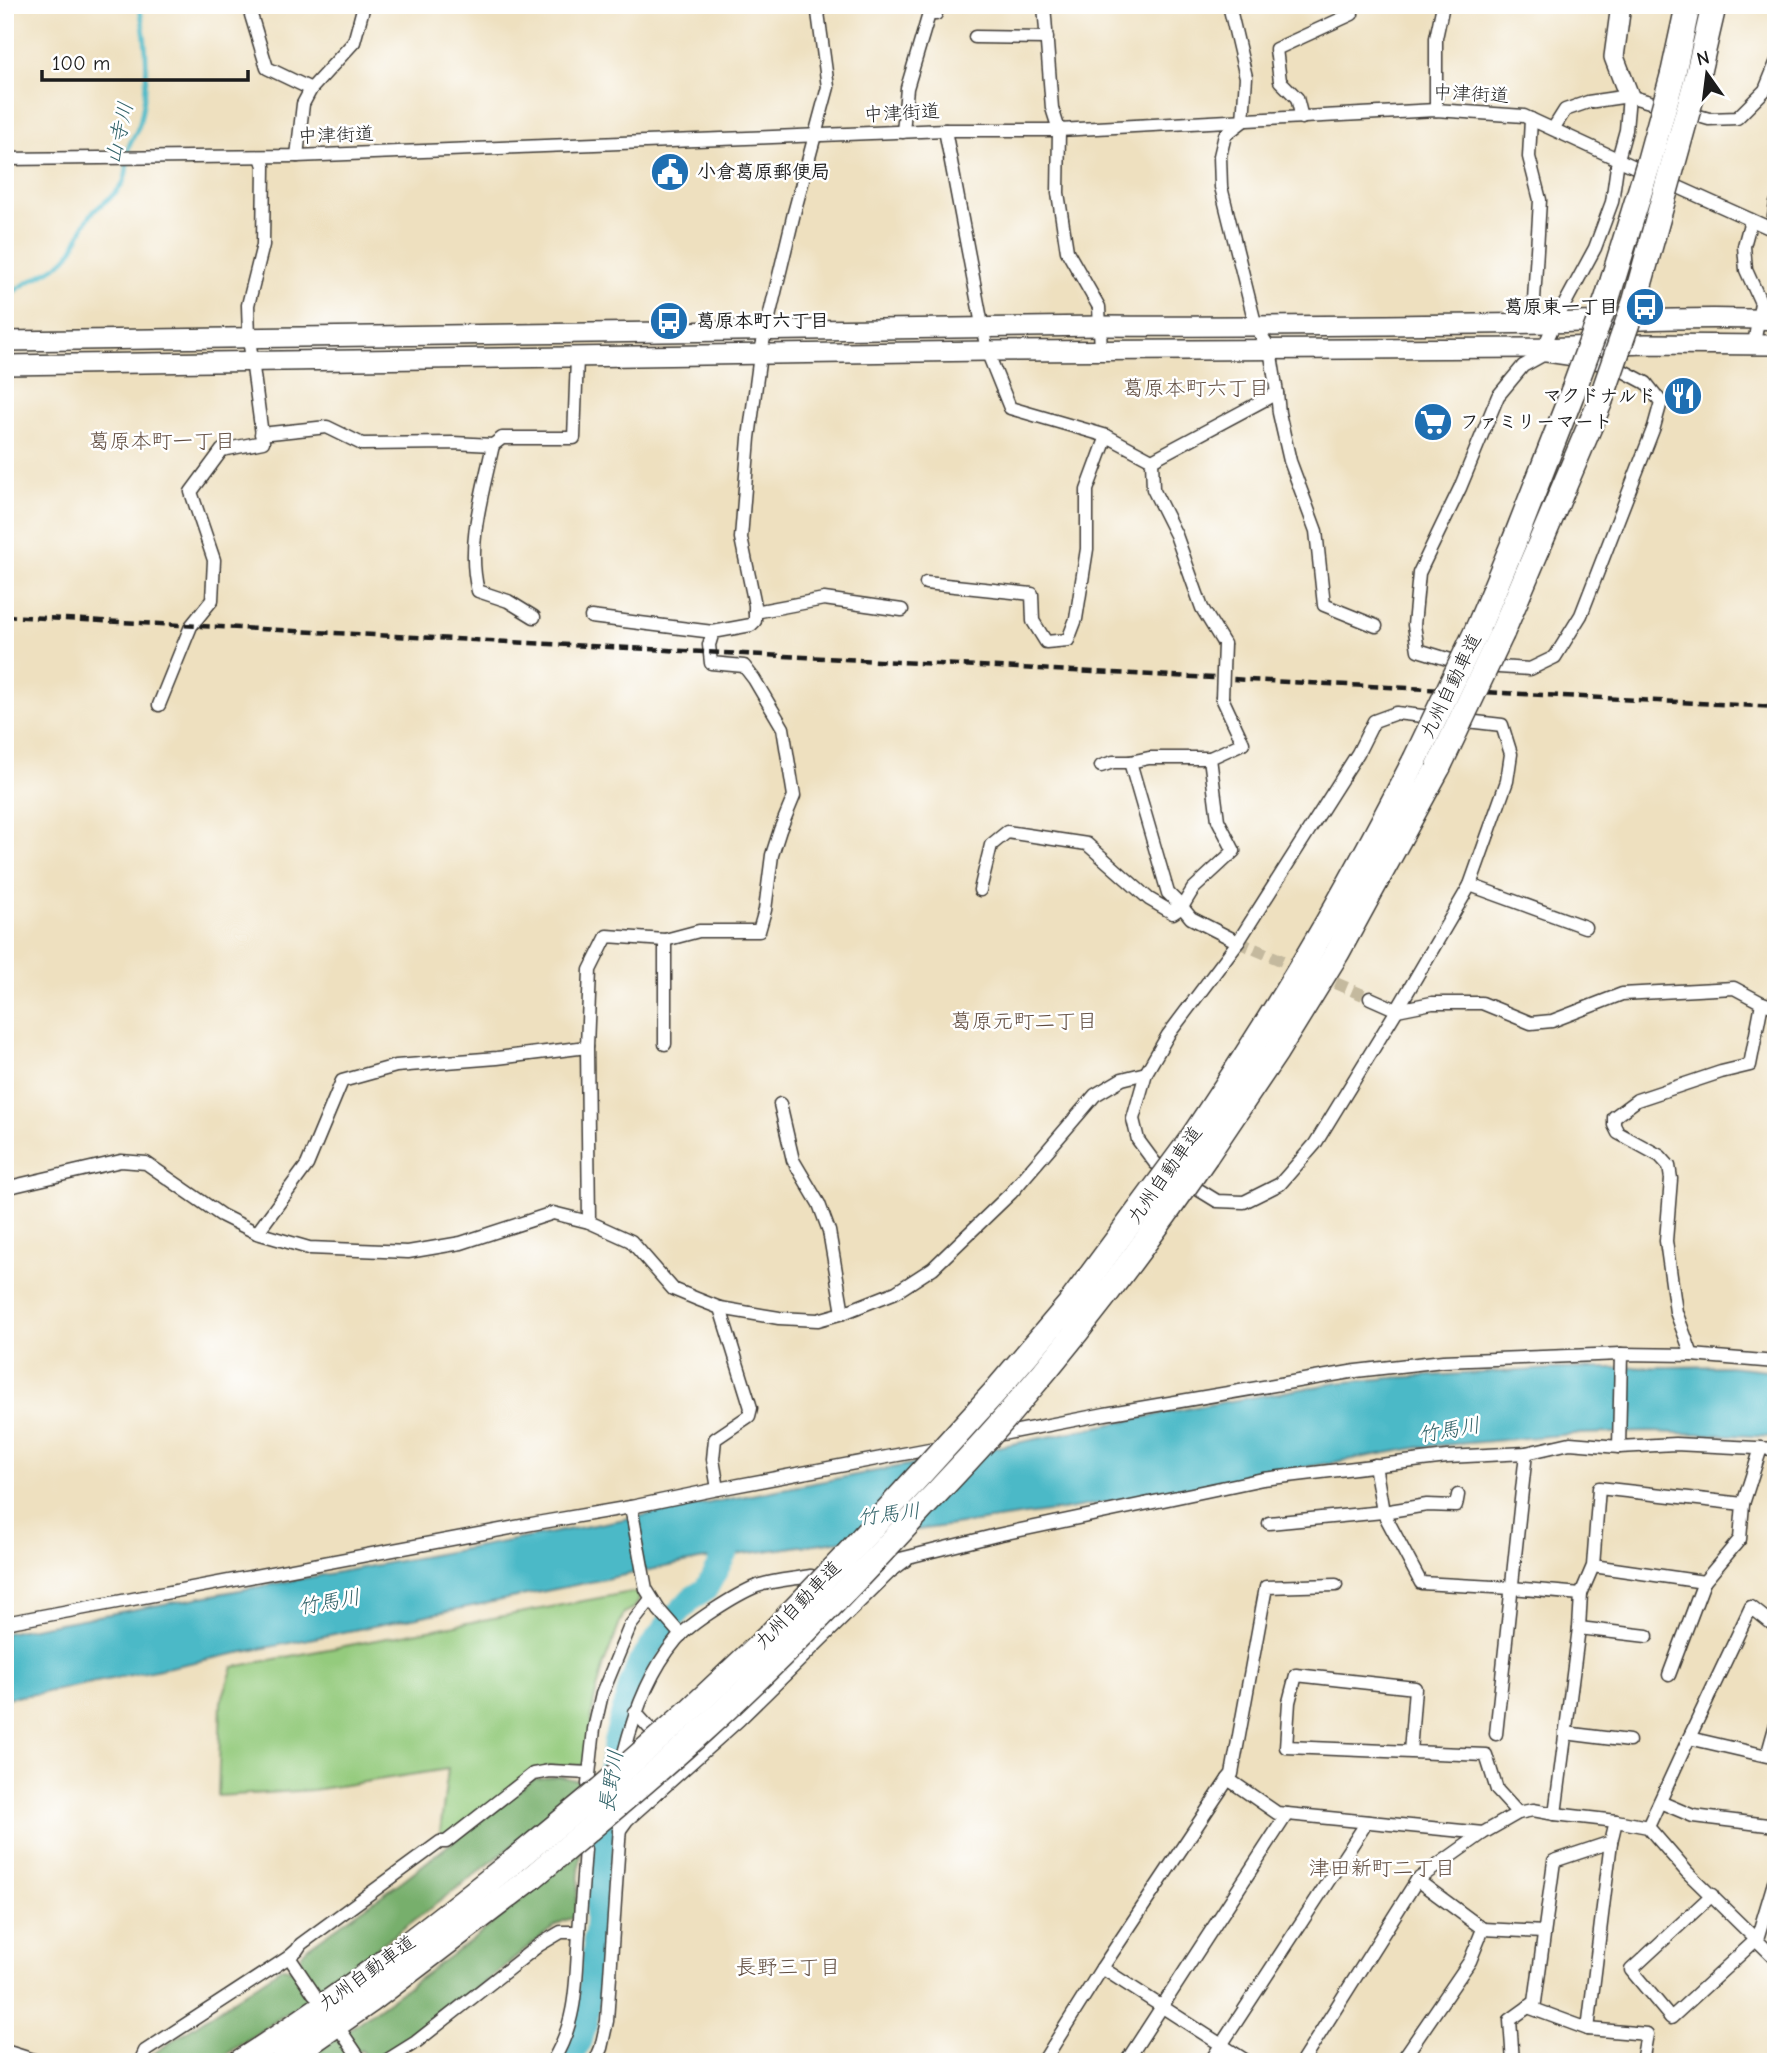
<svg xmlns="http://www.w3.org/2000/svg" width="1781" height="2067" font-family="'Comic Neue','Klee One',sans-serif">
<rect width="100%" height="100%" fill="#fff"/>
<filter id="ink" filterUnits="userSpaceOnUse"><feTurbulence type="fractalNoise" baseFrequency=".0143" numOctaves="2"/><feDisplacementMap in="SourceGraphic" scale="14" xChannelSelector="R" yChannelSelector="G"/><feConvolveMatrix kernelMatrix="1 2 1 2 8 2 1 2 1" color-interpolation-filters="sRGB"/></filter>
<filter id="wash" filterUnits="userSpaceOnUse"><feTurbulence type="fractalNoise" baseFrequency=".00686" numOctaves="4" result="noise"/><feDisplacementMap in="SourceGraphic" scale="28" xChannelSelector="R" yChannelSelector="G"/><feGaussianBlur stdDeviation="1.57" result="paint"/><feColorMatrix in="noise" values="0 0 0 0 0 0 0 0 0 0 0 0 0 0 0 0 0 1.4 0 .05"/><feComposite in="paint" operator="in"/></filter>
<g filter="url(#wash)">
<rect width="100%" height="100%" fill="#eee0bf"/>
<polygon fill="#94cb7d" stroke="#58744c" stroke-width="2" points="631,1592 638,1594 639,1601 633,1609 624,1613 604,1664 594,1701 586,1765 547,1767 443,1838 440,1832 448,1769 313,1790 218,1796 221,1702 233,1667"/>
<g fill="#77af6c" stroke="#4a6644" stroke-width="2">
<polygon points="559,1776 584,1782 583,1788 502,1854 428,1910 302,2003 215,2062 141,2062 281,1968 286,1967 290,1970 301,1966 301,1955 307,1948 402,1881 534,1779"/>
<path d="M 581,1851 L 575,1918 C 561,1918 545,1934 534,1943 C 484,1984 432,2024 379,2060 L 371,2060 L 361,2050 L 352,2058 L 355,2062 L 304,2062 L 475,1938 Z"/>
</g>
<polygon fill="#4cb9c7" stroke="#346a72" stroke-width="2" points="1728,1366 1776,1371 1776,1437 1652,1432 1573,1434 1421,1447 1062,1510 699,1560 42,1693 5,1698 5,1633 541,1535 877,1471 1196,1407 1337,1383 1390,1378 1552,1369"/>
<g fill="none" stroke-linecap="round" stroke-linejoin="round">
<path stroke="#4cb9c7" stroke-width="4.5" d="M 5,301 C 21,280 48,277 66,258 C 77,247 80,230 89,217 C 98,204 116,197 123,183 C 129,172 126,158 129,146 C 132,138 138,131 140,122 C 149,83 148,43 139,5"/>
<polyline stroke="#4cb9c7" stroke-width="24" points="566,2062 580,2043 586,2022 595,1945 594,1940 596,1938 599,1879 608,1783 615,1741 631,1684 640,1662 666,1626 692,1598 706,1589 737,1532"/>
</g>
</g>
<g filter="url(#ink)">
<g fill="none" stroke-linecap="round" stroke-linejoin="round">
<g stroke="#c4b99e" stroke-width="12" stroke-dasharray="12 6" stroke-linecap="butt">
<polyline points="1238,942 1302,969"/>
<polyline points="1319,976 1370,998"/>
</g>
<g stroke="#3c3934" stroke-width="15">
<g id="street">
<polyline points="248,5 267,68 311,89"/>
<polyline points="1044,5 1052,108 1059,130 1058,193 1067,251 1099,307 1101,351"/>
<polyline points="975,37 1047,38"/>
<polyline points="1436,110 1436,38 1443,5"/>
<polyline points="1685,112 1709,119 1737,118 1765,90 1776,63"/>
<polyline points="1302,118 1297,98 1280,81 1276,49 1352,14"/>
<polyline points="1531,119 1529,157 1540,200 1534,300"/>
<polyline points="1553,129 1565,110 1588,102 1629,96 1667,107"/>
<polyline points="945,130 987,351 1010,408 1107,436 1152,460 1153,489 1176,535 1202,608 1224,644"/>
<polyline points="903,132 907,88 929,14 936,14 937,5"/>
<polyline points="297,156 303,104 311,89 354,42 364,5"/>
<polyline points="5,159 297,156 945,130 1059,130 1436,110 1524,116 1650,174"/>
<polyline points="1667,182 1776,231"/>
<polyline points="1751,220 1744,246 1746,270 1761,303 1754,344"/>
<polyline points="1772,230 1776,203"/>
<polyline points="1542,351 1555,322 1595,248 1612,202 1618,159 1626,130 1629,96"/>
<polygon points="1543,355 1612,365 1646,383 1661,402 1654,427 1581,615 1555,657 1530,669 1467,665 1418,650 1414,625 1419,573 1460,488 1498,396 1523,366"/>
<polyline points="1277,393 1279,413 1290,461 1316,531 1324,605 1376,626"/>
<polyline points="261,434 327,427 362,444 453,443 493,445 502,438 574,438 577,358"/>
<path d="M 493,445 C 483,492 466,544 478,591 L 508,601 L 534,617"/>
<polyline points="1152,460 1277,393 1270,349 1256,327 1221,187 1220,156 1225,135 1243,121 1246,77 1229,5"/>
<polyline points="926,583 1032,594 1033,621 1046,642 1068,640 1076,619 1087,549 1087,490 1107,436"/>
<polyline points="755,612 824,599 902,610"/>
<polyline points="591,617 713,632"/>
<polyline points="1222,698 1243,743 1210,758 1218,820 1234,851 1193,889 1182,907 1191,918 1238,942"/>
<polyline points="159,705 191,626 212,600 214,560 191,492 222,450 263,442 249,338 248,305 263,245 264,166 261,157"/>
<polygon points="1396,713 1502,725 1511,754 1507,781 1470,885 1397,1010 1315,1144 1280,1184 1244,1202 1217,1201 1155,1163 1138,1140 1133,1119 1146,1073 1168,1035 1238,942 1358,753 1374,721"/>
<polyline points="1101,766 1113,762 1130,762"/>
<polyline points="1470,885 1585,927"/>
<polyline points="980,890 991,845 1007,832 1087,844 1149,899 1173,913 1182,907 1168,893 1130,762 1149,758 1210,758"/>
<polyline points="665,940 665,1044"/>
<polyline points="1370,998 1397,1010 1432,1003 1482,1003 1531,1023 1552,1021 1622,994 1734,988 1762,1003 1776,1007"/>
<polyline points="780,1104 793,1160 819,1204 829,1231 843,1313"/>
<polyline points="5,1188 121,1161 146,1163 221,1215 257,1233 309,1248 408,1252 461,1243 553,1213 589,1222 631,1241 673,1289 697,1299 720,1308 779,1318 818,1320 843,1313 896,1292 933,1268 1011,1193 1095,1095 1122,1079 1146,1073"/>
<polyline points="589,1222 587,1047 590,970 607,936 665,940 699,931 759,931 765,910 772,855 780,830 794,796 783,728 754,679 744,666 711,663 709,645 713,632 751,625 755,621 755,605 741,538 749,438 760,355 794,213 828,87 817,5"/>
<polyline points="257,1233 307,1165 342,1081 396,1066 497,1058 587,1047"/>
<polyline points="1692,1355 1676,1312 1666,1241 1671,1179 1669,1166 1660,1156 1618,1133 1614,1125 1614,1117 1637,1100 1721,1072 1750,1065 1762,1003"/>
<polyline points="992,1436 1105,1414 1356,1371 1443,1361 1621,1354 1692,1355 1776,1362"/>
<polyline points="1619,1447 1621,1354"/>
<polyline points="1375,1465 1383,1512 1421,1583 1512,1588 1581,1594 1579,1628 1555,1814"/>
<polyline points="718,1489 713,1459 715,1439 749,1416 751,1408 720,1308"/>
<polyline points="1743,1504 1761,1448"/>
<polyline points="631,1507 646,1589 659,1610 681,1635"/>
<polyline points="1269,1523 1383,1512 1427,1505 1456,1506 1458,1495"/>
<polyline points="892,1561 997,1535 1263,1479 1447,1457 1526,1453 1570,1443 1619,1447 1675,1444 1776,1449"/>
<polyline points="1581,1594 1593,1566 1599,1488 1743,1504 1740,1539 1704,1582 1593,1566"/>
<polyline points="5,1623 537,1523 631,1507 718,1489 940,1447"/>
<polyline points="1776,1627 1751,1607 1689,1738 1767,1756 1776,1724"/>
<polyline points="1579,1628 1647,1636"/>
<polyline points="1669,1675 1704,1582"/>
<polyline points="635,1712 661,1741"/>
<polyline points="1565,1733 1629,1741"/>
<polyline points="1496,1734 1526,1453"/>
<polyline points="1410,1752 1415,1688 1296,1675 1289,1702 1286,1747 1486,1755 1497,1790 1518,1813"/>
<path d="M 624,1753 C 634,1714 650,1671 676,1640 C 689,1624 737,1594 757,1586 C 774,1580 794,1579 811,1576"/>
<polyline points="1228,1779 1232,1774 1266,1587 1336,1585"/>
<polyline points="588,1784 594,1729 602,1694 630,1626 651,1599"/>
<polyline points="1660,1802 1693,1816 1776,1826"/>
<polyline points="1648,1827 1689,1738"/>
<polyline points="619,1831 627,1820 739,1720 890,1572 906,1560"/>
<polyline points="1712,1895 1631,1970 1671,2018 1757,1939 1776,1876"/>
<polyline points="1483,1929 1544,1932"/>
<polyline points="289,1957 314,1994"/>
<polyline points="1102,1968 1248,2062"/>
<polyline points="1528,2007 1588,2029 1647,2034 1642,2062"/>
<polyline points="1588,2029 1611,1842"/>
<polyline points="343,2034 362,2062"/>
<polyline points="5,2051 40,2062"/>
<polyline points="140,2062 145,2051 289,1957 297,1950 301,1944 440,1842 446,1842 533,1774 550,1771 588,1773"/>
<polyline points="384,2062 416,2042 539,1945 561,1932 579,1932 585,1849"/>
<path d="M 552,2062 C 578,2021 576,1978 579,1932"/>
<polyline points="595,2062 601,2048 607,2021 620,1826"/>
<polyline points="1043,2062 1102,1968 1228,1779 1277,1813 1483,1833"/>
<polyline points="1126,2062 1287,1814"/>
<polyline points="1210,2062 1367,1822"/>
<polyline points="1302,2062 1417,1880 1483,1833 1518,1813 1533,1810 1555,1814 1616,1821 1648,1827 1687,1872 1776,1959"/>
<polyline points="1401,2062 1470,1961 1483,1929 1417,1880"/>
<polyline points="1513,2062 1510,2020 1535,2002 1554,1861 1611,1842 1616,1821"/>
</g>
</g>
<g stroke="#3c3934" stroke-width="22">
<g id="secondary">
<polyline points="1621,5 1614,57 1629,96"/>
<path d="M 5,341 L 1101,326 C 1250,327 1399,325 1547,323 C 1624,321 1699,316 1776,320"/>
<polyline points="5,365 987,351 1542,348 1646,344 1776,345"/>
</g>
</g>
<g stroke="#3c3934" stroke-width="27">
<g id="highway">
<polyline points="1673,74 1688,5"/>
<polyline points="1697,78 1714,5"/>
<polyline points="1478,628 1514,542 1573,391"/>
<polyline points="1502,633 1600,402"/>
<path d="M 1188,1144 C 1232,1078 1276,1011 1316,942 C 1351,883 1383,822 1415,760"/>
<polyline points="1206,1156 1276,1052 1337,953 1439,766"/>
<path d="M 240,2062 C 336,2001 426,1931 515,1860"/>
<polyline points="282,2062 370,2001 530,1879"/>
</g>
</g>
<use href="#street" stroke="#fff" stroke-width="12"/>
<use href="#secondary" stroke="#fff" stroke-width="19"/>
<use href="#highway" stroke="#fff" stroke-width="24"/>
<polyline stroke="#1c1c1c" stroke-width="4.5" stroke-dasharray="10 5" stroke-linecap="butt" points="5,616 1776,707"/>
<g stroke="#3c3934" stroke-width="15" stroke-linecap="butt">
<polyline id="street-bridge" points="1222,698 1224,644"/>
</g>
<g stroke="#3c3934" stroke-width="27" stroke-linecap="butt">
<g id="highway-bridge">
<polyline points="1573,391 1607,299 1648,165 1673,74"/>
<polyline points="1600,402 1635,301 1697,78"/>
<polyline points="1415,760 1478,628"/>
<polyline points="1439,766 1502,633"/>
<polyline points="515,1860 601,1789 686,1714 768,1637 845,1557 994,1393 1069,1305 1188,1144"/>
<path d="M 530,1879 C 588,1830 646,1782 702,1731 C 780,1660 854,1583 925,1505 C 956,1472 988,1439 1017,1404 C 1085,1325 1147,1242 1206,1156"/>
</g>
</g>
<use href="#street-bridge" stroke="#fff" stroke-width="12"/>
<use href="#highway-bridge" stroke="#fff" stroke-width="24"/>
</g>
</g>
<defs>
<g id="civic-disc" transform="scale(2.0125)"><circle r="9.5" fill="#1f6fb2" stroke="#fff"/><path d="M-.6-6.5H3V-4.5H.6V-3L4-1V1h2V6H-6V1h2V-1L-.6-3ZM-1.2 2.5V6h2.4V2.5Z" fill="#fff"/></g>
<g id="bus-disc" transform="scale(2.0125)"><circle r="9.5" fill="#1f6fb2" stroke="#fff"/><path d="M-5-6H5V4H4V6H2V4H-2V6H-4V4H-5ZM-3.5-4V0h7V-4ZM-3.5 1.2v1.5H-2V1.2ZM2 1.2v1.5H3.5V1.2Z" fill="#fff"/></g>
<g id="restaurant-disc" transform="scale(2.0125)"><circle r="9.5" fill="#1f6fb2" stroke="#fff"/><path d="M-5-6h1v4h1v-4h1v4h1v-4h1v5L-1.5 .5V6h-2V.5L-5-1ZM5-6V6H3V1.5H1.5Q1.5-4 5-6Z" fill="#fff"/></g>
<g id="supermarket-disc" transform="scale(2.0125)"><circle r="9.5" fill="#1f6fb2" stroke="#fff"/><path d="M-6-5.5h2.5l.6 2H6L4.5 2H-2.5L-4.4-4H-6ZM-1.5 3.2a1.3 1.3 0 1 0 .1 0ZM3 3.2a1.3 1.3 0 1 0 .1 0Z" fill="#fff"/></g>
</defs>
<g fill-rule="evenodd">
<use href="#civic-disc" x="670" y="172"/>
<use href="#bus-disc" x="1645" y="307"/>
<use href="#bus-disc" x="669" y="321"/>
<use href="#restaurant-disc" x="1683" y="396"/>
<use href="#supermarket-disc" x="1433" y="422"/>
</g>
<g text-anchor="middle" dominant-baseline="central" stroke-width="5" stroke-linejoin="round" paint-order="stroke">
<g font-size="19" fill="#1c1c1c" stroke="#fff">
<text transform="translate(1471 94) rotate(3)">中津街道</text>
<text transform="translate(902 113) rotate(-3)">中津街道</text>
<text transform="translate(336 135) rotate(-2)">中津街道</text>
<text transform="translate(1451 686) rotate(-64)">九州自動車道</text>
<text transform="translate(1165 1175) rotate(-55)">九州自動車道</text>
<text transform="translate(798 1605) rotate(-46)">九州自動車道</text>
<text transform="translate(367 1973) rotate(-36)">九州自動車道</text>
</g>
<g font-size="19" font-weight="bold" fill="#1c1c1c" stroke="#fff" text-anchor="start">
<text x="697" y="172">小倉葛原郵便局</text>
<text x="1618" y="307" text-anchor="end">葛原東一丁目</text>
<text x="696" y="321">葛原本町六丁目</text>
<text x="1656" y="396" text-anchor="end">マクドナルド</text>
<text x="1460" y="422">ファミリーマート</text>
</g>
<g font-size="21" font-style="italic" fill="#326369" stroke="#fff">
<text transform="translate(119 133) rotate(-77)">山寺川</text>
<text transform="translate(1449 1430) rotate(-10)">竹馬川</text>
<text transform="translate(889 1514) rotate(-7)">竹馬川</text>
<text transform="translate(329 1602) rotate(-10)">竹馬川</text>
<text transform="translate(611 1781) rotate(-81)">長野川</text>
</g>
<g font-size="21" fill="#604c3f" stroke="#fff">
<text x="1196" y="388">葛原本町六丁目</text>
<text x="162" y="441">葛原本町一丁目</text>
<text x="1024" y="1021">葛原元町二丁目</text>
<text x="1382" y="1868">津田新町二丁目</text>
<text x="788" y="1967">長野三丁目</text>
</g>
</g>
<rect width="1781" height="2067" fill="none" stroke="#fff" stroke-width="28"/>
<g transform="translate(1707 74) rotate(346)" stroke="#ffffff" stroke-width="5" paint-order="stroke">
<path d="M0-5L12 26L0 18L-12 26Z" fill="#1c1c1c"/>
<text y="-10" font-size="19" font-weight="bold" text-anchor="middle" fill="#1c1c1c">N</text>
</g>
<path d="M42 70v10h206v-10" fill="none" stroke="#1c1c1c" stroke-width="3.5"/>
<text x="52" y="70" font-size="21" fill="#1c1c1c" stroke="#ffffff" stroke-width="5" paint-order="stroke">100 m</text>
</svg>
